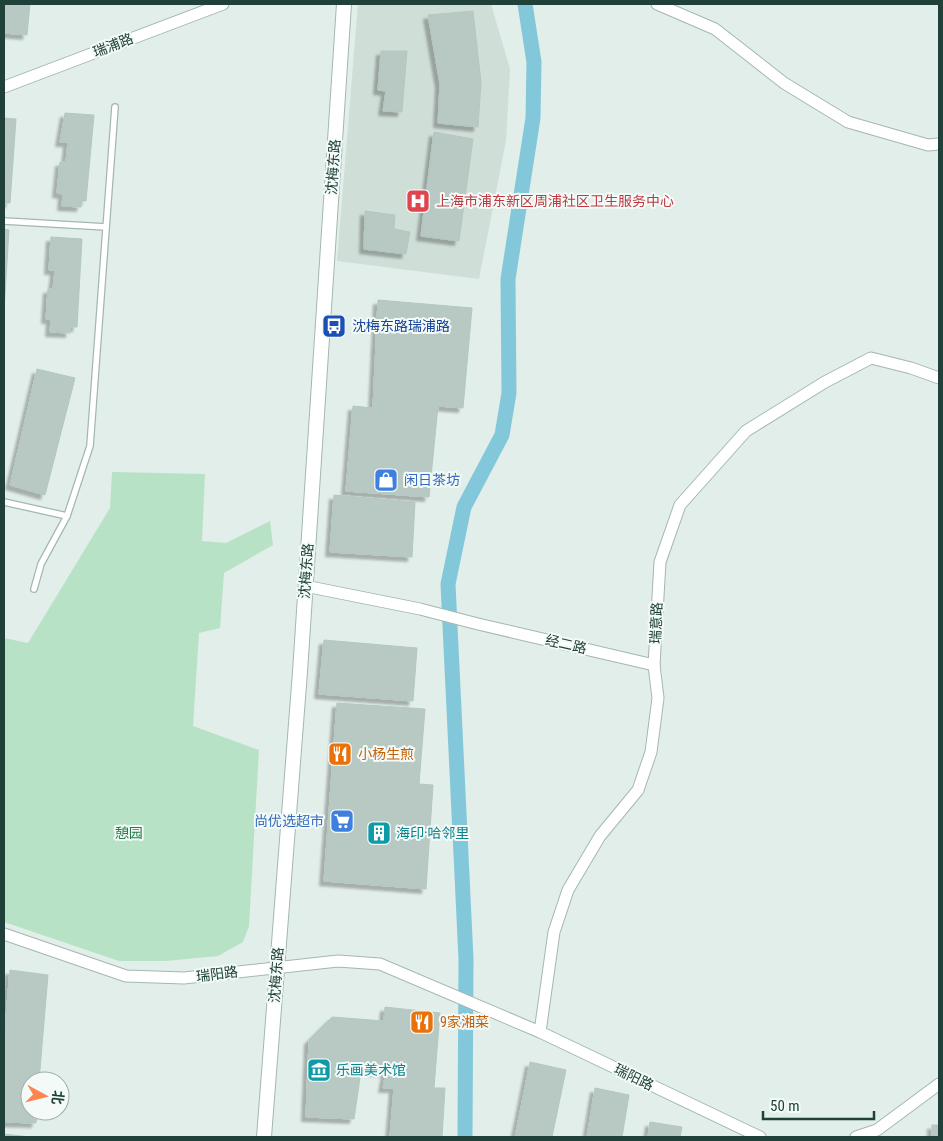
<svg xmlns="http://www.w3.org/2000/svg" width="943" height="1141" font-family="'Roboto Condensed','Noto Sans SC',sans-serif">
<defs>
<filter id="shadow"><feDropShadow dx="-4.5" dy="4.5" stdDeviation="1" flood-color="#0004"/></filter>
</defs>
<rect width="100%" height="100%" fill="#e2eee9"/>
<polygon fill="#d0ded8" points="358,4 491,4 510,69 506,141 479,279 337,261"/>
<polygon fill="#b8e2c5" points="112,472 205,474 202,541 226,543 270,521 273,545 224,573 220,628 199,633 193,726 259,750 249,926 243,942 218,956 166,961 119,961 4,922 4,638 28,643 110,508"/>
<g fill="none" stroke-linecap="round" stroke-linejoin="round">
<polyline stroke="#83c8da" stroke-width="15" points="465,1137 466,959 448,584 464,507 502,435 509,393 508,279 533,118 534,62 525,4"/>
</g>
<g fill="#b7c9c2" stroke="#b3c8c1" filter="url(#shadow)">
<polygon points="4,4 30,4 27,35 4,33"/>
<polygon points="473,11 481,82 478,127 438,123 440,84 428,15"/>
<polygon points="381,51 407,51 402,112 383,111 386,91 378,90"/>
<polygon points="65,113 94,115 86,201 82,201 81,207 62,206 63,194 57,193 60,162 66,162 68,142 60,142"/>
<polygon points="4,118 16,119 10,203 4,203"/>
<polygon points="434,132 473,139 459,241 421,236"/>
<polygon points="365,211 395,215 394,229 410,232 406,254 364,249"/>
<polygon points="4,229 9,230 4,311"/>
<polygon points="51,237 82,239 77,327 70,327 70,333 50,332 51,319 46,319 48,289 53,289 55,270 49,270"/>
<polygon points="378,300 472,308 463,408 438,406 429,497 346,491 353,406 373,408"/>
<polygon points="37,369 75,378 45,495 10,485"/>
<polygon points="334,495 415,502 412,557 330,552"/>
<polygon points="324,640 417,648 413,701 319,694"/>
<polygon points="337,703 425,709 419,784 433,785 426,889 324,881"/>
<polygon points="10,970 48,975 39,1081 30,1081 30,1111 37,1111 36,1123 4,1122 4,1040"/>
<polygon points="385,1007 440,1013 434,1088 445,1088 442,1137 390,1137 394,1088 383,1088 386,1072 361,1071 354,1119 306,1117 309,1040 332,1017 384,1021"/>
<polygon points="530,1062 566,1070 552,1137 515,1137"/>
<polygon points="595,1088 629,1095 622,1137 587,1137"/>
<polygon points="650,1122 682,1127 680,1137 648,1137"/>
<rect x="932" y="1125" width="7" height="12"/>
<polygon points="4,1134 30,1137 4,1137"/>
</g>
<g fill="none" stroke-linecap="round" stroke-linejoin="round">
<g stroke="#a4b7b1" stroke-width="8">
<g id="service">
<polyline points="4,221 106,227"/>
<polyline points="4,502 67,516 90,446 115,107"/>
<polyline points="34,589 41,564 67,516"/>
</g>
</g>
<g stroke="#a4b7b1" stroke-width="13">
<g id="minor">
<polyline points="657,4 715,29 784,83 848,122 928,145 939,144"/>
<polyline points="4,87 223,4"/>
<polyline points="305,586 420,609 478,624 654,665"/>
<polyline points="4,934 126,976 184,978 338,961 380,964 540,1032 760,1137"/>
<polyline points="540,1032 554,932 568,890 600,836 638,790 651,752 658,698 654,665 660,562 680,505 746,431 825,382 871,358 911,368 939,378"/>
<polyline points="856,1137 877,1130 939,1084"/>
</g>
</g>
<g stroke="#a4b7b1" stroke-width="16">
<polyline id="tertiary" points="264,1137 300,672 344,4"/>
</g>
<use href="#service" stroke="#fff" stroke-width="5.5"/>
<use href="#minor" stroke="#fff" stroke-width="11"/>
<use href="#tertiary" stroke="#fff" stroke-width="14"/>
</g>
<defs>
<g id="hospital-square" transform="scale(1.25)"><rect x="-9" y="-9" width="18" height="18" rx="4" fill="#e0444e" stroke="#f3faf7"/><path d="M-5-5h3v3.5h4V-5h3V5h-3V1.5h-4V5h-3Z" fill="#fff"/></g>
<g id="bus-square" transform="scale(1.25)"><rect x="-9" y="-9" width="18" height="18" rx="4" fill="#1a4fb4" stroke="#f3faf7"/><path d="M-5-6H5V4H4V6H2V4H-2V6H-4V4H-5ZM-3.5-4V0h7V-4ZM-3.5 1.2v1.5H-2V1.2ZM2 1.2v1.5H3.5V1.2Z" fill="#fff"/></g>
<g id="shop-square" transform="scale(1.25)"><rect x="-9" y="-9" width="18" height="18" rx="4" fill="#3f7fe0" stroke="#f3faf7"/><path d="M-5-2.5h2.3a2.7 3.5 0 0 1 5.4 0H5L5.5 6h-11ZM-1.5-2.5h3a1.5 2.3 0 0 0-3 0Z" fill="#fff"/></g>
<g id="restaurant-square" transform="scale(1.25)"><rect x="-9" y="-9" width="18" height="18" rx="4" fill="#e8710a" stroke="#f3faf7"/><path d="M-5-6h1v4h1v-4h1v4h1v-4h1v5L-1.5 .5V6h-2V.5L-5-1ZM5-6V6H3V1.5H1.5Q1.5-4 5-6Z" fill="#fff"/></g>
<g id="supermarket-square" transform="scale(1.25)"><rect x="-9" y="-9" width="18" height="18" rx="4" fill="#3f7fe0" stroke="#f3faf7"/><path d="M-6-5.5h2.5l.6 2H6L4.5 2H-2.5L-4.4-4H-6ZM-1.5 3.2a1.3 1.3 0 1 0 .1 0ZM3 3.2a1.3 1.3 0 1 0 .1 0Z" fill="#fff"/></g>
<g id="building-square" transform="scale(1.25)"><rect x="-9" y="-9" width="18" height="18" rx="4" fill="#0f9aa8" stroke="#f3faf7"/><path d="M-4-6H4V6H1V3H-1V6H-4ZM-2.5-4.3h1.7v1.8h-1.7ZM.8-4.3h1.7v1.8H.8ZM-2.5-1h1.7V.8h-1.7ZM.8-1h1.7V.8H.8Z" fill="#fff"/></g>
<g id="museum-square" transform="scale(1.25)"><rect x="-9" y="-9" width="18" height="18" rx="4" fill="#0f9aa8" stroke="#f3faf7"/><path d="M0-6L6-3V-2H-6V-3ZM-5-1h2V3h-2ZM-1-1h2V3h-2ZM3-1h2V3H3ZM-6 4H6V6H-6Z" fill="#fff"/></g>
</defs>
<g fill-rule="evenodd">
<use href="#hospital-square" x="418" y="201"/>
<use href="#bus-square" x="334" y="326"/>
<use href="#shop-square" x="386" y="480"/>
<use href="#restaurant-square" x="340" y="754"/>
<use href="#supermarket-square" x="342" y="821"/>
<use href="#building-square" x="379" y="833"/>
<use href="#restaurant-square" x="422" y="1022"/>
<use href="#museum-square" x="319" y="1070"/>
</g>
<g text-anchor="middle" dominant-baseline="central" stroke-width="4" stroke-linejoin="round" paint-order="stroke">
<g font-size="14" fill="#1f413a" stroke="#f3faf7">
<text transform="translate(113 45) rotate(-21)">瑞浦路</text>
<text transform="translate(333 167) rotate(-86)">沈梅东路</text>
<text transform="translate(306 571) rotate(-86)">沈梅东路</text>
<text transform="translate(656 623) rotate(-87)">瑞意路</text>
<text transform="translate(566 644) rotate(13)">经二路</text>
<text transform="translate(217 974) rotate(-7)">瑞阳路</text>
<text transform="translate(276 975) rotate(-86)">沈梅东路</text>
<text transform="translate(634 1077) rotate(26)">瑞阳路</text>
</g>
<g font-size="14" fill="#be3a42" stroke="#f3faf7" text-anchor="start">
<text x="436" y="201">上海市浦东新区周浦社区卫生服务中心</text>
</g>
<g font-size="14" fill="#164399" stroke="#f3faf7" text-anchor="start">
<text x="352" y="326">沈梅东路瑞浦路</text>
</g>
<g font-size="14" fill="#366cbe" stroke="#f3faf7" text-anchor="start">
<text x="404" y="480">闲日茶坊</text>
<text x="324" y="821" text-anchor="end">尚优选超市</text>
</g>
<g font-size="14" fill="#c56008" stroke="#f3faf7" text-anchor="start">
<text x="358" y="754">小杨生煎</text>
<text x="440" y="1022">9家湘菜</text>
</g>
<g font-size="14" fill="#247d4b" stroke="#f3faf7">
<text x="129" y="833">憩园</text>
</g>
<g font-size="14" fill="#0d838f" stroke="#f3faf7" text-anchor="start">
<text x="396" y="833">海印·哈邻里</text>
<text x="336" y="1070">乐画美术馆</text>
</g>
</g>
<rect width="943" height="1141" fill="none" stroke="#1f413a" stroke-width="10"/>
<g transform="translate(45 1096) rotate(97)"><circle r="24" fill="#f3faf7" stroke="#9eb0ab"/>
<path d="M0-4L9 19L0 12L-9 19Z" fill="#ff824f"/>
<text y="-8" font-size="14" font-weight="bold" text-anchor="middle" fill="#1f413a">北</text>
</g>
<path d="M763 1111v8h111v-8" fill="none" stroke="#1f413a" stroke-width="2.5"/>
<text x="770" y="1111" font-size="15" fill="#1f413a" stroke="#f3faf7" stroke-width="4" paint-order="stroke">50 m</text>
</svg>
